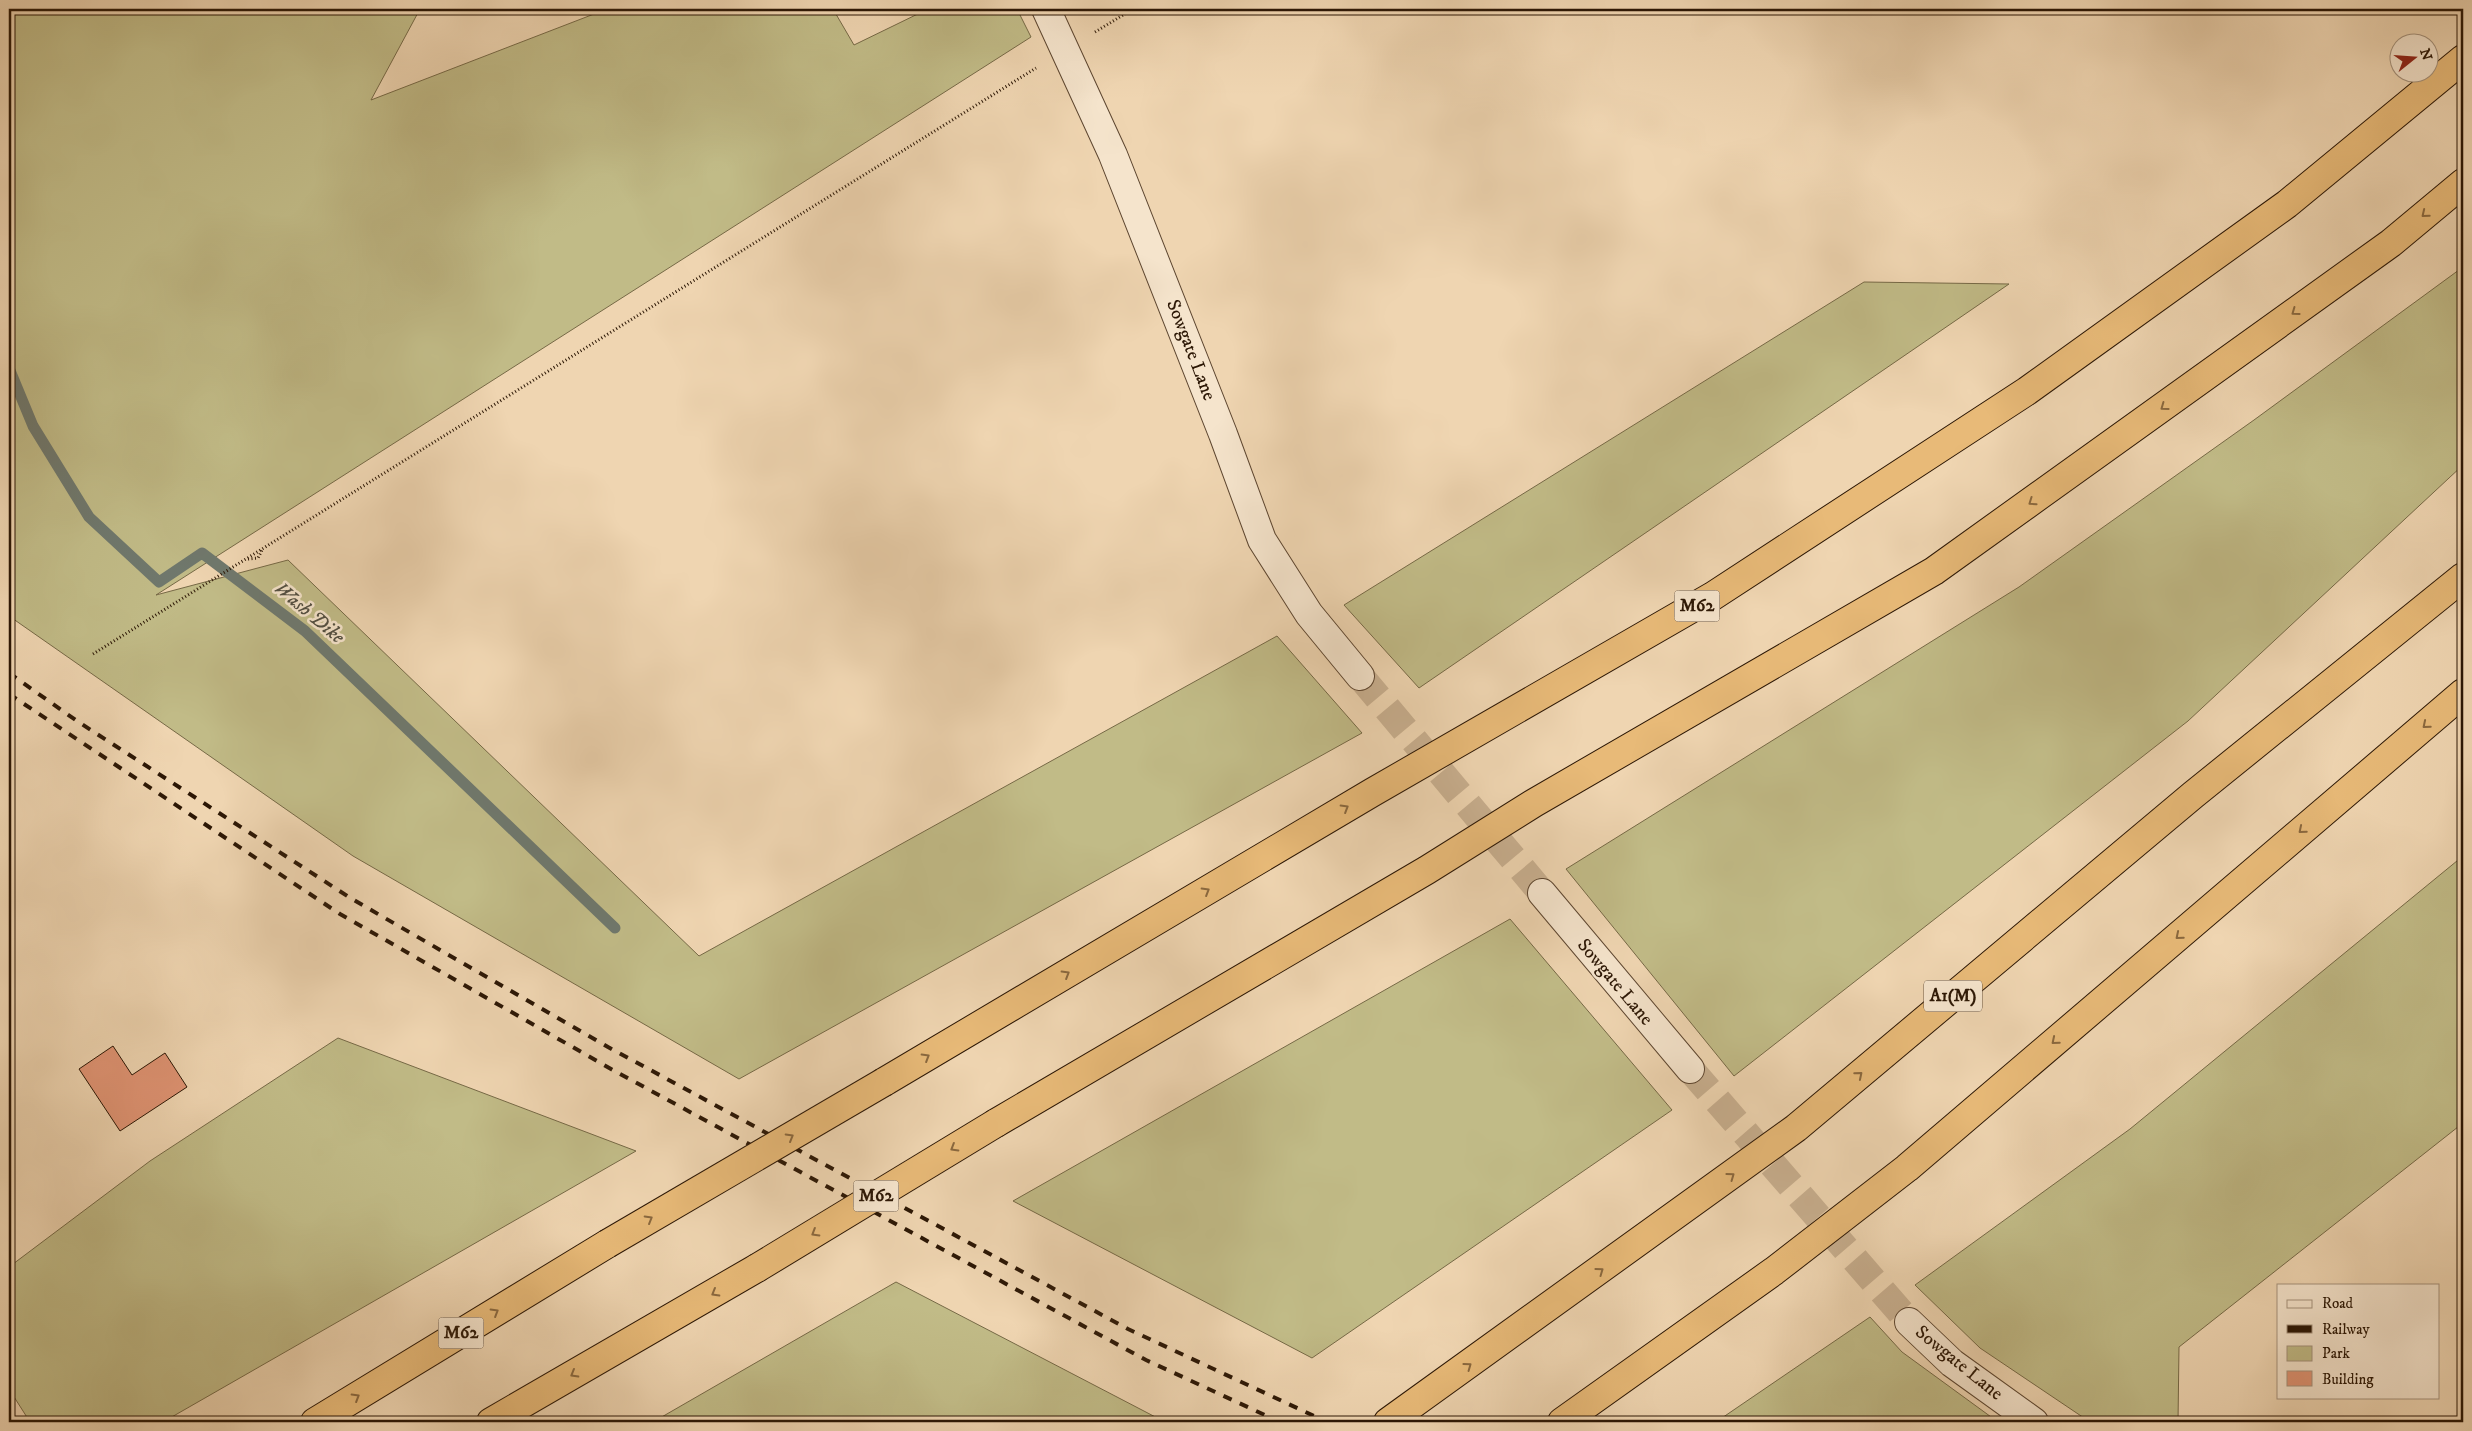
<svg xmlns="http://www.w3.org/2000/svg" width="2472" height="1431" font-family="'IM FELL DW Pica',serif">
<rect width="100%" height="100%" fill="#efd5b1"/>
<filter id="stains"><feTurbulence type="fractalNoise" baseFrequency=".004" numOctaves="4"/><feColorMatrix values="0 0 0 0 .2 0 0 0 0 .09 0 0 0 0 .02 0 0 0 .5 -.17"/></filter>
<radialGradient id="worn" r=".72"><stop offset=".6" stop-color="#630" stop-opacity="0"/><stop offset="1" stop-color="#630" stop-opacity=".3"/></radialGradient>
<g fill="#c1bb87" stroke="#766946">
<polygon points="9,9 420,9 371,100 607,9 833,9 854,45 928,9 1017,9 1031,37 156,595 288,560 699,956 1277,636 1362,733 739,1079 353,856 9,616"/>
<polygon points="2463,267 2463,465 2188,721 1734,1076 1566,869 2019,587 2254,420"/>
<polygon points="1864,282 2009,284 1419,688 1344,605"/>
<polygon points="2463,856 2463,1123 2179,1347 2178,1422 2090,1422 1980,1348 1915,1285 2130,1129"/>
<polygon points="1510,919 1672,1110 1312,1358 1013,1201"/>
<polygon points="338,1038 636,1151 163,1422 30,1422 9,1389 9,1267 150,1161"/>
<polygon points="896,1282 1165,1422 653,1422"/>
<polygon points="1870,1317 1902,1352 1998,1422 1716,1422"/>
</g>
<g fill="none" stroke-linecap="round" stroke-linejoin="round">
<polyline stroke="#6f786d" stroke-width="11" points="9,368 33,426 89,517 159,582 202,553 305,631 615,928"/>
</g>
<polygon fill="#e09474" stroke="#2c1705" points="113,1046 132,1075 165,1053 187,1087 120,1131 79,1069"/>
<g fill="none" stroke-linecap="round" stroke-linejoin="round">
<g stroke="#c8af8f" stroke-width="28" stroke-dasharray="28 14" stroke-linecap="butt">
<polyline points="1360,676 1542,893"/>
<polyline points="1690,1069 1909,1322"/>
</g>
<g stroke="#5d4630" stroke-width="30">
<g id="street">
<polyline points="1046,9 1113,155 1223,434 1262,540 1309,614 1360,676"/>
<polyline points="1542,893 1690,1069"/>
<polyline points="1909,1322 1952,1363 2034,1422"/>
</g>
</g>
<g stroke="#2c1705" stroke-width="30">
<g id="highway">
<polyline points="884,1082 1373,792 1713,596 2027,391 2287,204 2463,59"/>
<polyline points="996,1123 1427,870 1534,803 1934,571 2391,243 2463,183"/>
<polyline points="315,1422 607,1244"/>
<polyline points="491,1422 757,1268"/>
<polyline points="1388,1422 1796,1128 2193,795 2463,577"/>
<polyline points="1562,1422 1774,1271 1907,1168 2463,693"/>
</g>
</g>
<g stroke="#2c1705" stroke-width="3" stroke-dasharray="1 2.5" stroke-linecap="butt">
<polyline points="1095,32 1133,9"/>
<polyline points="248,559 258,558 262,550"/>
<polyline points="93,654 1036,68"/>
</g>
<use href="#street" stroke="#f5e4cc" stroke-width="28"/>
<use href="#highway" stroke="#e8ba78" stroke-width="28"/>
<g stroke="#2c1705" stroke-width="4" stroke-dasharray="9 9" stroke-linecap="butt">
<polyline points="9,673 77,721 352,899 608,1047 1128,1329 1327,1422"/>
<polyline points="9,694 340,914 611,1069 1146,1360 1280,1422"/>
</g>
<g stroke="#2c1705" stroke-width="30" stroke-linecap="butt">
<g id="highway-bridge">
<polyline points="607,1244 884,1082"/>
<polyline points="757,1268 996,1123"/>
</g>
</g>
<use href="#highway-bridge" stroke="#e8ba78" stroke-width="28"/>
</g>
<defs><path id="oneway-chevron" d="M-2-3.5L2.5 0L-2 3.5" fill="none" stroke-width="1.6" stroke-linecap="round" stroke-linejoin="round" transform="scale(1.25)"/></defs>
<g stroke="#8a683e">
<use href="#oneway-chevron" transform="translate(2425 214) rotate(141)"/>
<use href="#oneway-chevron" transform="translate(2295 312) rotate(144)"/>
<use href="#oneway-chevron" transform="translate(2164 407) rotate(144)"/>
<use href="#oneway-chevron" transform="translate(2032 502) rotate(145)"/>
<use href="#oneway-chevron" transform="translate(2426 725) rotate(140)"/>
<use href="#oneway-chevron" transform="translate(1345 808) rotate(-31)"/>
<use href="#oneway-chevron" transform="translate(2302 830) rotate(140)"/>
<use href="#oneway-chevron" transform="translate(1206 891) rotate(-31)"/>
<use href="#oneway-chevron" transform="translate(2179 936) rotate(140)"/>
<use href="#oneway-chevron" transform="translate(1066 974) rotate(-31)"/>
<use href="#oneway-chevron" transform="translate(2055 1041) rotate(140)"/>
<use href="#oneway-chevron" transform="translate(926 1057) rotate(-31)"/>
<use href="#oneway-chevron" transform="translate(1859 1075) rotate(-40)"/>
<use href="#oneway-chevron" transform="translate(790 1137) rotate(-30)"/>
<use href="#oneway-chevron" transform="translate(954 1148) rotate(149)"/>
<use href="#oneway-chevron" transform="translate(1731 1176) rotate(-36)"/>
<use href="#oneway-chevron" transform="translate(649 1219) rotate(-30)"/>
<use href="#oneway-chevron" transform="translate(815 1233) rotate(149)"/>
<use href="#oneway-chevron" transform="translate(1600 1271) rotate(-36)"/>
<use href="#oneway-chevron" transform="translate(715 1293) rotate(150)"/>
<use href="#oneway-chevron" transform="translate(495 1312) rotate(-31)"/>
<use href="#oneway-chevron" transform="translate(1468 1366) rotate(-36)"/>
<use href="#oneway-chevron" transform="translate(574 1374) rotate(150)"/>
<use href="#oneway-chevron" transform="translate(356 1397) rotate(-31)"/>
</g>
<g text-anchor="middle" dominant-baseline="central" stroke-width="5" stroke-linejoin="round" paint-order="stroke">
<g fill="#f5e4cc" stroke="#685441" stroke-width="1">
<rect x="1674.5" y="590.5" width="45" height="31" rx="4"/>
<rect x="1924" y="980.5" width="58" height="31" rx="4"/>
<rect x="853.5" y="1180.5" width="45" height="31" rx="4"/>
<rect x="438.5" y="1317.5" width="45" height="31" rx="4"/>
</g>
<g font-size="18" font-weight="bold" fill="#2c1705">
<text x="1697" y="606">M62</text>
<text x="1953" y="996">A1(M)</text>
<text x="876" y="1196">M62</text>
<text x="461" y="1333">M62</text>
</g>
<g font-size="19" fill="#2c1705" stroke="#f5e4cc">
<text transform="translate(1191 350) rotate(69)">Sowgate Lane</text>
<text transform="translate(1615 982) rotate(50)">Sowgate Lane</text>
<text transform="translate(1959 1363) rotate(39)">Sowgate Lane</text>
</g>
<g font-size="20" font-style="italic" fill="#534f42" stroke="#f5e4cc">
<text transform="translate(309 613) rotate(40)">Wash Dike</text>
</g>
</g>
<rect width="2472" height="1431" fill="none" stroke="#efd5b1" stroke-width="30"/>
<rect x="10" y="10" width="2452" height="1411" fill="none" stroke="#2c1705" stroke-width="2.5"/>
<rect x="15" y="15" width="2442" height="1401" fill="none" stroke="#2c1705"/>
<rect x="2277" y="1284" width="162" height="115" fill="#f5e4cc" stroke="#a5927c"/>
<rect x="2287" y="1300" width="25" height="8" fill="#f5e4cc" stroke="#a5927c"/>
<text x="2322" y="1308" font-size="15" fill="#2c1705">Road</text>
<rect x="2287" y="1325" width="25" height="8" fill="#2c1705" stroke="#a5927c"/>
<text x="2322" y="1334" font-size="15" fill="#2c1705">Railway</text>
<rect x="2287" y="1346" width="25" height="15" fill="#c1bb87" stroke="#a5927c"/>
<text x="2322" y="1358" font-size="15" fill="#2c1705">Park</text>
<rect x="2287" y="1371" width="25" height="15" fill="#e09474" stroke="#a5927c"/>
<text x="2322" y="1384" font-size="15" fill="#2c1705">Building</text>
<g transform="translate(2414 58) rotate(73)"><circle r="24" fill="#f5e4cc" stroke="#a5927c"/>
<path d="M0-4L9 19L0 12L-9 19Z" fill="#8f2418"/>
<text y="-8" font-size="14" font-weight="bold" text-anchor="middle" fill="#2c1705">N</text>
</g>
<rect width="100%" height="100%" filter="url(#stains)"/>
<rect width="100%" height="100%" fill="url(#worn)"/>
</svg>
